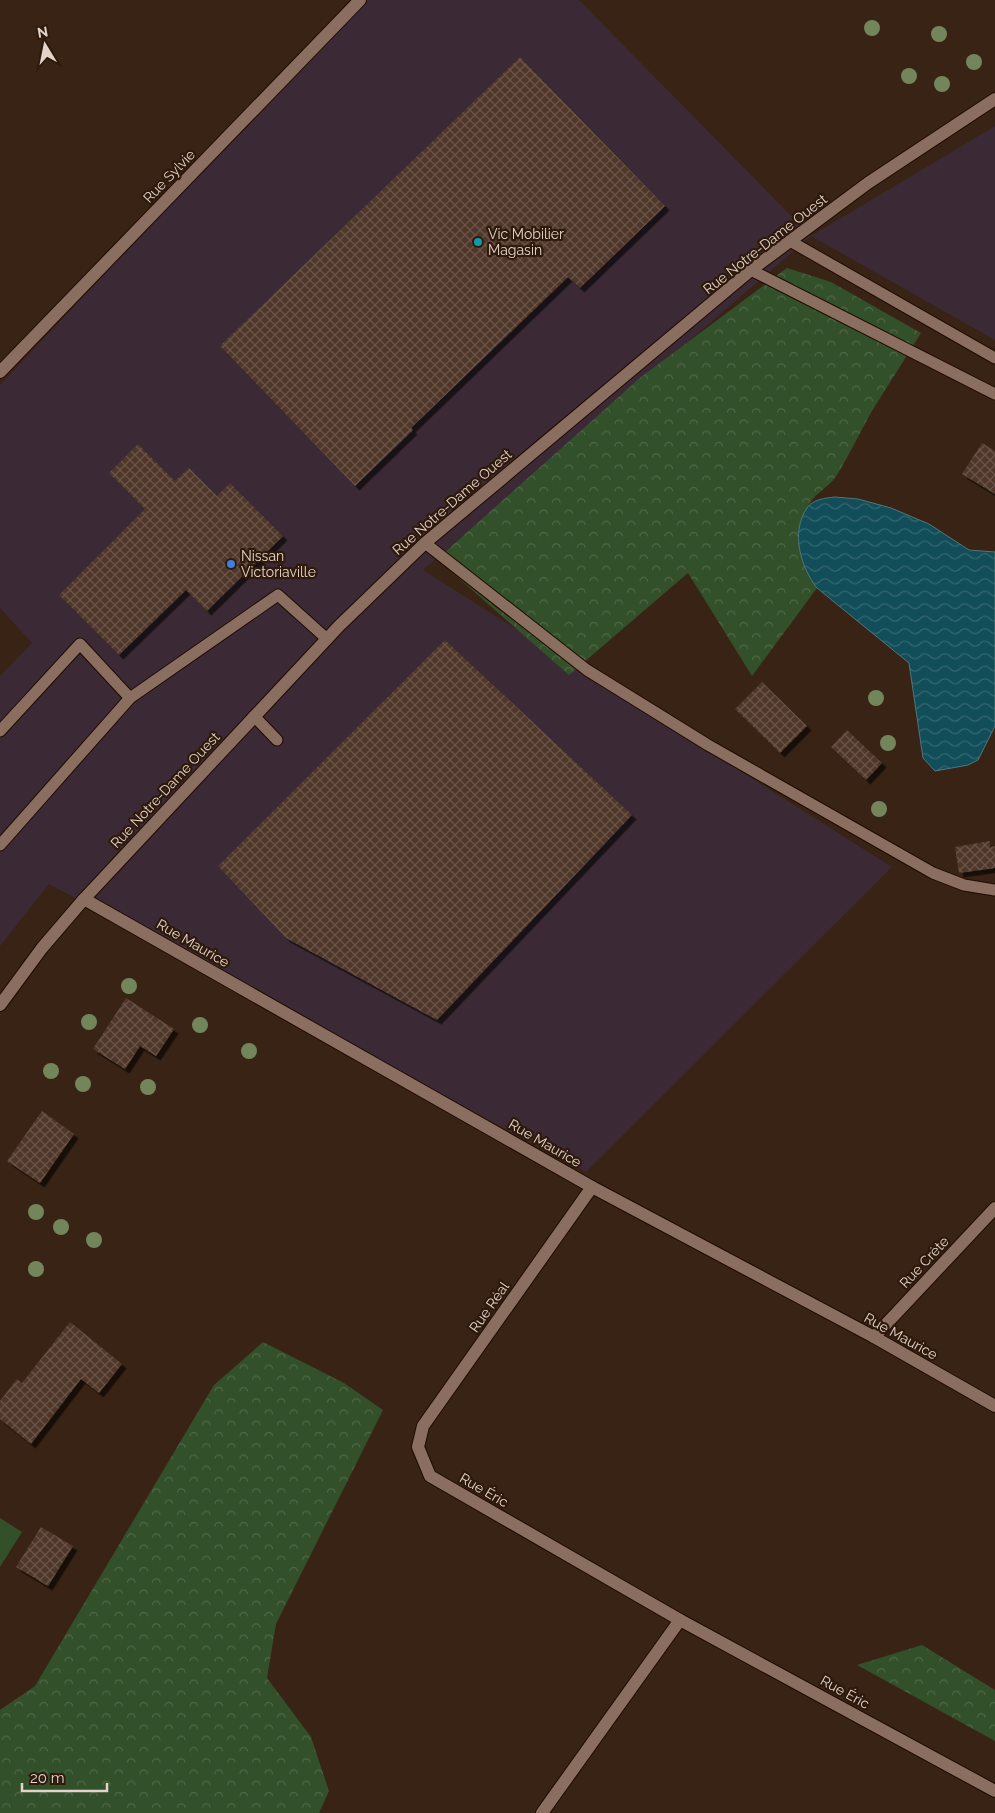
<svg xmlns="http://www.w3.org/2000/svg" width="995" height="1813" font-family="Raleway,sans-serif">
<defs>
<pattern id="forest-crowns" width="20" height="18" patternUnits="userSpaceOnUse" patternTransform="scale(1.25)"><rect width="20" height="18" fill="#32502a"/><path d="M2 6a3 3 0 1 1 6 0M12 15a3 3 0 1 1 6 0" fill="none" stroke="#506848"/></pattern>
<pattern id="water-waves" width="16" height="10" patternUnits="userSpaceOnUse" patternTransform="scale(1.25)"><rect width="16" height="10" fill="#114e59"/><path d="M0 5q4-4 8 0t8 0" fill="none" stroke="#346770"/></pattern>
<pattern id="building-cross-hatch" width="8" height="8" patternUnits="userSpaceOnUse" patternTransform="scale(1.25)"><rect width="8" height="8" fill="#50382a"/><path d="M0 0l8 8M0 8l8-8" fill="none" stroke="#695448"/></pattern>
<filter id="shadow"><feDropShadow dx="4.5" dy="4.5" stdDeviation="0" flood-color="#0009"/></filter>
</defs>
<rect width="100%" height="100%" fill="#392315"/>
<polygon fill="#3b2a35" points="363,0 579,0 811,236 995,126 995,340 811,236 423,570 892,867 586,1172 49,884 0,946 0,676 32,643 0,608 0,385"/>
<g fill="url(#forest-crowns)">
<path d="M 787,268 L 831,282 L 921,333 C 905,359 888,385 872,411 C 860,432 850,454 837,475 C 829,488 812,494 807,509 C 797,539 798,563 817,588 L 752,676 L 688,573 L 569,675 L 437,559 L 641,377 Z"/>
<polygon points="263,1342 344,1383 383,1410 276,1624 267,1678 311,1737 329,1791 319,1813 0,1813 0,1710 35,1686 214,1385"/>
<polygon points="922,1645 995,1690 995,1741 857,1665"/>
</g>
<polygon fill="#32502a" points="0,1518 22,1532 0,1567"/>
<path fill="url(#water-waves)" stroke="#50767b" d="M 835,497 L 858,499 L 891,508 L 929,524 L 969,550 L 995,552 L 995,726 L 978,760 L 968,765 L 935,771 L 923,758 L 909,663 L 817,588 C 801,567 790,533 807,508 C 813,499 826,498 835,497 Z"/>
<g fill="url(#building-cross-hatch)" filter="url(#shadow)">
<polygon points="520,57 665,206 580,288 568,277 411,428 413,430 355,486 220,346"/>
<polygon points="982,443 995,451 995,494 962,474"/>
<polygon points="138,444 175,481 189,468 217,496 230,483 283,536 207,611 186,590 119,655 59,595 145,509 109,473"/>
<polygon points="445,640 632,815 437,1020 286,938 218,866"/>
<polygon points="762,682 807,726 780,753 735,709"/>
<polygon points="847,730 882,763 866,780 831,747"/>
<polygon points="990,841 990,847 995,846 995,868 959,873 955,847"/>
<polygon points="126,998 174,1029 156,1056 140,1046 125,1069 93,1049"/>
<polygon points="42,1111 74,1134 40,1183 7,1161"/>
<polygon points="70,1322 122,1364 99,1393 81,1379 31,1444 0,1419 0,1401 17,1379 22,1383"/>
<polygon points="41,1527 73,1546 48,1586 16,1567"/>
</g>
<g fill="none" stroke-linecap="round" stroke-linejoin="round">
<g stroke="#1f0b01" stroke-width="13">
<g id="lane">
<polyline points="790,241 995,358"/>
<polyline points="751,270 995,394"/>
<polyline points="425,543 587,670 708,745 933,873 964,885 995,890"/>
<polyline points="254,716 277,740"/>
<polyline points="0,731 80,644 130,698"/>
<polyline points="0,845 130,698 278,595 327,639"/>
</g>
</g>
<g stroke="#1f0b01" stroke-width="14">
<g id="street">
<polyline points="0,372 360,0"/>
<polyline points="84,899 592,1187 874,1337 995,1406"/>
<polyline points="592,1187 423,1426 418,1447 430,1476 680,1620 995,1791"/>
<polyline points="874,1337 995,1208"/>
<polyline points="542,1813 680,1620"/>
</g>
</g>
<g stroke="#1f0b01" stroke-width="14">
<polyline id="secondary" points="0,1005 42,948 84,899 339,626 425,543 751,270 868,183 995,99"/>
</g>
<use href="#lane" stroke="#8a6f60" stroke-width="11"/>
<use href="#street" stroke="#8a6f60" stroke-width="12"/>
<use href="#secondary" stroke="#8a6f60" stroke-width="12"/>
</g>
<g fill="#73865b">
<circle cx="872" cy="28" r="8"/>
<circle cx="939" cy="34" r="8"/>
<circle cx="974" cy="62" r="8"/>
<circle cx="909" cy="76" r="8"/>
<circle cx="942" cy="84" r="8"/>
<circle cx="876" cy="698" r="8"/>
<circle cx="888" cy="743" r="8"/>
<circle cx="879" cy="809" r="8"/>
<circle cx="129" cy="986" r="8"/>
<circle cx="89" cy="1022" r="8"/>
<circle cx="200" cy="1025" r="8"/>
<circle cx="249" cy="1051" r="8"/>
<circle cx="51" cy="1071" r="8"/>
<circle cx="83" cy="1084" r="8"/>
<circle cx="148" cy="1087" r="8"/>
<circle cx="36" cy="1212" r="8"/>
<circle cx="61" cy="1227" r="8"/>
<circle cx="94" cy="1240" r="8"/>
<circle cx="36" cy="1269" r="8"/>
</g>
<circle fill="#0f9aa8" stroke="#2e190b" stroke-width="2" cx="478" cy="242" r="5"/>
<circle fill="#3f7fe0" stroke="#2e190b" stroke-width="2" cx="231" cy="564" r="5"/>
<g text-anchor="middle" dominant-baseline="central" stroke-width="4.5" stroke-linejoin="round" paint-order="stroke">
<g font-size="14" fill="#e3d4cb" stroke="#2e190b">
<text transform="translate(169 176) rotate(-46)">Rue Sylvie</text>
<text transform="translate(765 244) rotate(-38)">Rue Notre-Dame Ouest</text>
<text transform="translate(452 502) rotate(-41)">Rue Notre-Dame Ouest</text>
<text transform="translate(165 790) rotate(-47)">Rue Notre-Dame Ouest</text>
<text transform="translate(193 943) rotate(30)">Rue Maurice</text>
<text transform="translate(545 1143) rotate(30)">Rue Maurice</text>
<text transform="translate(924 1262) rotate(-47)">Rue Crète</text>
<text transform="translate(489 1307) rotate(-55)">Rue Réal</text>
<text transform="translate(901 1336) rotate(29)">Rue Maurice</text>
<text transform="translate(484 1490) rotate(30)">Rue Éric</text>
<text transform="translate(845 1692) rotate(29)">Rue Éric</text>
</g>
<g font-size="14" fill="#e3d4cb" stroke="#2e190b" text-anchor="start">
<text x="488" y="234">Vic Mobilier<tspan x="488" dy="16">Magasin</tspan></text>
<text x="241" y="556">Nissan<tspan x="241" dy="16">Victoriaville</tspan></text>
</g>
</g>
<g transform="translate(45 45) rotate(350)" stroke="#2e190b" stroke-width="4" paint-order="stroke">
<path d="M0-4L9 19L0 12L-9 19Z" fill="#e3d4cb"/>
<text y="-8" font-size="14" font-weight="bold" text-anchor="middle" fill="#e3d4cb">N</text>
</g>
<path d="M22 1783v8h85v-8" fill="none" stroke="#e3d4cb" stroke-width="2.5"/>
<text x="30" y="1783" font-size="15" fill="#e3d4cb" stroke="#2e190b" stroke-width="4" paint-order="stroke">20 m</text>
</svg>
